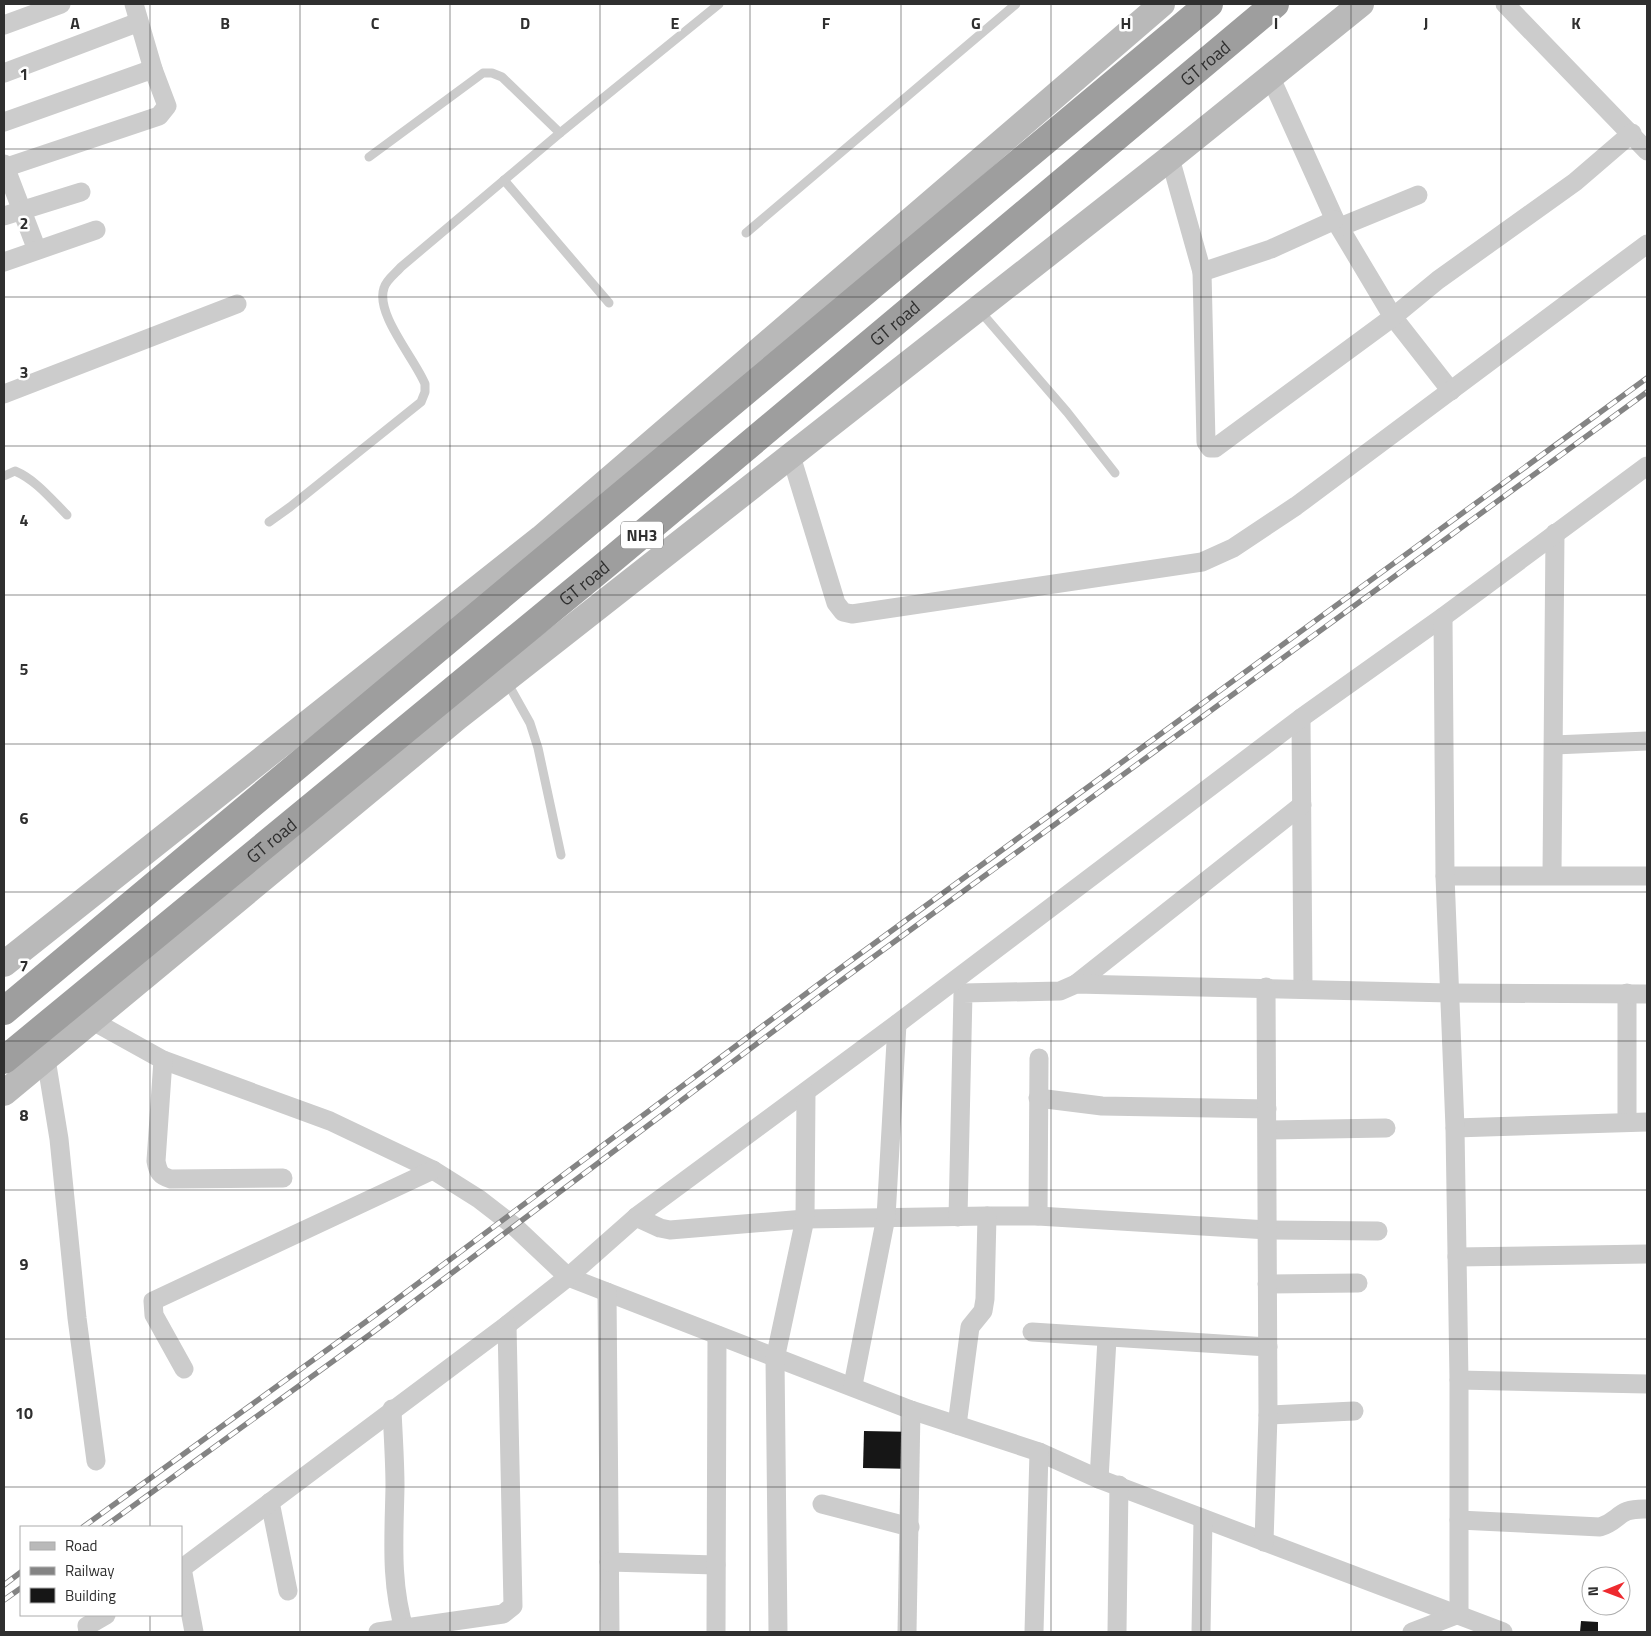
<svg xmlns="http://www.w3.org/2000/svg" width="1651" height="1636" font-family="'Titillium Web',sans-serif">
<rect width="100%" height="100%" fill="#fff"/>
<g fill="#161616">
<polygon points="864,1431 918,1432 917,1469 863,1468"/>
<polygon points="1581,1621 1598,1622 1598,1632 1580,1632"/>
</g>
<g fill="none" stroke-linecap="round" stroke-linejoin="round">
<g stroke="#ccc" stroke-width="9">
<polyline points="369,157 483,73 492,73 502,77 560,133"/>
<polyline points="504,180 609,303"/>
<polyline points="746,233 1016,4"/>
<polyline points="980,311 1067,412 1115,473"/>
<path d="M 4,476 L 15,471 C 36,480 51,499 67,515"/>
<path d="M 269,522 L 290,507 L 421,402 L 425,392 L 425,384 C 415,359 375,314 384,288 C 386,280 396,273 401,267 L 560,133 L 719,4"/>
<polyline points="507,682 530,723 538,748 561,855"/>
</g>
<g stroke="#ccc" stroke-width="19">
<polyline points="1505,4 1647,151"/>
<polyline points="4,25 61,4"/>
<polyline points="4,73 139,22"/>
<polyline points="1270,76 1335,220 1393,317 1451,391"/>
<polyline points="4,122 153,69"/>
<polyline points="1170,158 1202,272 1206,442 1210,448 1215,448 1393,317 1438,280 1575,182 1632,133"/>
<polyline points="4,164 37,250"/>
<polyline points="4,168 159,116 167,106 153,69 134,4"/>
<polyline points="4,216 81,192"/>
<polyline points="1340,227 1418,195"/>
<polyline points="4,262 96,230"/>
<polyline points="1202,272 1271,249 1335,220"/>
<polyline points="4,394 237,304"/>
<polyline points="791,456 836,603 843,612 852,614 1202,562 1233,548 1296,506 1647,244"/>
<polyline points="1301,718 1303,988"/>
<polyline points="1554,745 1647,741"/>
<polyline points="1552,874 1555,533"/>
<polyline points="1445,876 1647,876"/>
<polyline points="1076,984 1302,805"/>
<polyline points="91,1020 163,1060 330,1121 433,1170 479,1199 514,1226 568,1277 911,1410 1039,1452 1099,1479 1503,1632"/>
<polyline points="46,1059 59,1139 77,1318 96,1461"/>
<path d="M 163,1060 L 156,1161 C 158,1172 160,1176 171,1179 L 283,1178"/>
<polyline points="1038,1098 1102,1106 1267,1109"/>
<polyline points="1627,1122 1627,993"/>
<polyline points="1455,1128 1647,1122"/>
<polyline points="1268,1130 1386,1128"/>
<polyline points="1038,1216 1039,1058"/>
<polyline points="636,1217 660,1228 670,1230 805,1219 987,1216 1038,1216 1268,1230 1378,1231"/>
<polyline points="958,1217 963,993 1060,991 1076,984 1450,993 1647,994"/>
<polyline points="1457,1257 1647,1254"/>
<polyline points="1267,1284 1358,1283"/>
<polyline points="607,1292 610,1632"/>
<polyline points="1032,1332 1268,1347"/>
<polyline points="184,1369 154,1315 153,1301 433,1170"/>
<polyline points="1459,1380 1647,1384"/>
<polyline points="853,1385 886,1217 897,1024"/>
<path d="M 392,1409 C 393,1435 395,1461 395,1487 C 394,1538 390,1583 405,1632"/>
<polyline points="1268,1415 1354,1411"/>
<polyline points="957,1425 970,1327 983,1311 985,1299 987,1216"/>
<polyline points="1099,1479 1107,1339"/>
<polyline points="270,1502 288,1591"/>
<polyline points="822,1504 910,1527"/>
<path d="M 1459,1520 L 1600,1527 C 1622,1520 1616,1508 1647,1509"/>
<polyline points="1264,1542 1268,1415 1266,987"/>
<polyline points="609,1562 716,1565"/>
<polyline points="182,1568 194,1632"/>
<polyline points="181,1569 507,1325 568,1277 636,1217 897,1024 1301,718 1443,617 1647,466"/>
<polyline points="88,1632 87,1626 106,1615"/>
<polyline points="378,1632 503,1614 513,1606 507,1325"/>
<polyline points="716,1632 717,1335"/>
<polyline points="778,1632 775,1359 805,1219 806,1092"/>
<polyline points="907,1632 911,1410"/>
<polyline points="1034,1632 1039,1452"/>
<polyline points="1117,1632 1119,1485"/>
<polyline points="1201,1632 1203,1519"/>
<polyline points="1412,1632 1459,1614 1459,1380 1455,1128 1445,876 1443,617"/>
</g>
<g stroke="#b9b9b9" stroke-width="26">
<polyline points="4,964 541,538 1162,4"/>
<polyline points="4,1093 458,717 1170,158 1361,4"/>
</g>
<g stroke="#9e9e9e" stroke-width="28">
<polyline points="4,1011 1209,4"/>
<path id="s1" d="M 4,1060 L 609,562 L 1275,4"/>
</g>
<g stroke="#848484" stroke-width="5.5">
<g id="rail">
<polyline points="83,1527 389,1305 827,978 1647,378"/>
<polyline points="104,1527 372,1333 831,988 1647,392"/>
<polyline points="4,1585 21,1572"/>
<polyline points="4,1600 21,1588"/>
</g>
</g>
<use href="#rail" stroke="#fff" stroke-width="4" stroke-dasharray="11" stroke-linecap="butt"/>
</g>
<path fill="none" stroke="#2f2f2f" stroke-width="1" stroke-opacity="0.55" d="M 150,4 L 150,1527M 300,4 L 300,1632M 450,4 L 450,1632M 600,4 L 600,1632M 750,4 L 750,1632M 901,4 L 901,1632M 1051,4 L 1051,1632M 1201,4 L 1201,1632M 1351,4 L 1351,1632M 1501,4 L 1501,1632M 4,149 L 1647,149M 4,297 L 1647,297M 4,446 L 1647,446M 4,595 L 1647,595M 4,744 L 1647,744M 4,892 L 1647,892M 4,1041 L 1647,1041M 4,1190 L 1647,1190M 4,1339 L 1647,1339M 4,1487 L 1647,1487M 150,1615 L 150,1632"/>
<g text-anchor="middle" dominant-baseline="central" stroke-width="5" stroke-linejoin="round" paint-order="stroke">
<rect fill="#fff" stroke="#6d6d6d" stroke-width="1" x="621" y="521.5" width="42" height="27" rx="4"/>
<g font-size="16" font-weight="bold" fill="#2f2f2f">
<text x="642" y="535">NH3</text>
</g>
<g font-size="18" fill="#2f2f2f" stroke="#fff">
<text stroke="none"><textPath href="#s1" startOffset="1561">GT road</textPath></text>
<text stroke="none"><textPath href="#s1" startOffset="1156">GT road</textPath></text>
<text stroke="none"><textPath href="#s1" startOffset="751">GT road</textPath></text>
<text stroke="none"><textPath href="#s1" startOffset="346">GT road</textPath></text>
</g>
</g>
<g font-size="16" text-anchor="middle" font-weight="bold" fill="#2f2f2f" stroke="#fff" stroke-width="5" stroke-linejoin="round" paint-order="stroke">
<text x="75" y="29">A</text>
<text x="225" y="29">B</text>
<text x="375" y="29">C</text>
<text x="525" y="29">D</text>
<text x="675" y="29">E</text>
<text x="826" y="29">F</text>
<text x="976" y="29">G</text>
<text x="1126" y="29">H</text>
<text x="1276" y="29">I</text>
<text x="1426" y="29">J</text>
<text x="1576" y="29">K</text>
<text x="24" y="80">1</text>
<text x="24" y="229">2</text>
<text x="24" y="378">3</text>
<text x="24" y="526">4</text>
<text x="24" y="675">5</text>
<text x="24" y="824">6</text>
<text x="24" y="972">7</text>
<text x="24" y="1121">8</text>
<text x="24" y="1270">9</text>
<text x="24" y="1419">10</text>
</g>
<rect width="1651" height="1636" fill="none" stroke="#2f2f2f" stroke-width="10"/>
<rect x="20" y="1526" width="162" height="90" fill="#ffffff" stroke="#acacac"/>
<rect x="30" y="1542" width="25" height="8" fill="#b9b9b9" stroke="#acacac"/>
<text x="65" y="1551" font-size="15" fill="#2f2f2f">Road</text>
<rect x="30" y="1567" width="25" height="8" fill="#848484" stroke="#acacac"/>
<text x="65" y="1576" font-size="15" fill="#2f2f2f">Railway</text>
<rect x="30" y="1588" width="25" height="15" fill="#161616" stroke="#acacac"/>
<text x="65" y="1601" font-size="15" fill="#2f2f2f">Building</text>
<g transform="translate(1606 1591) rotate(269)"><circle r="24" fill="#ffffff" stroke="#acacac"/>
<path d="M0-4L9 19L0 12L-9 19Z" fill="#ee2a2f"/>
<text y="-8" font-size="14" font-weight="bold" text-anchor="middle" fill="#2f2f2f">N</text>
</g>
</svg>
